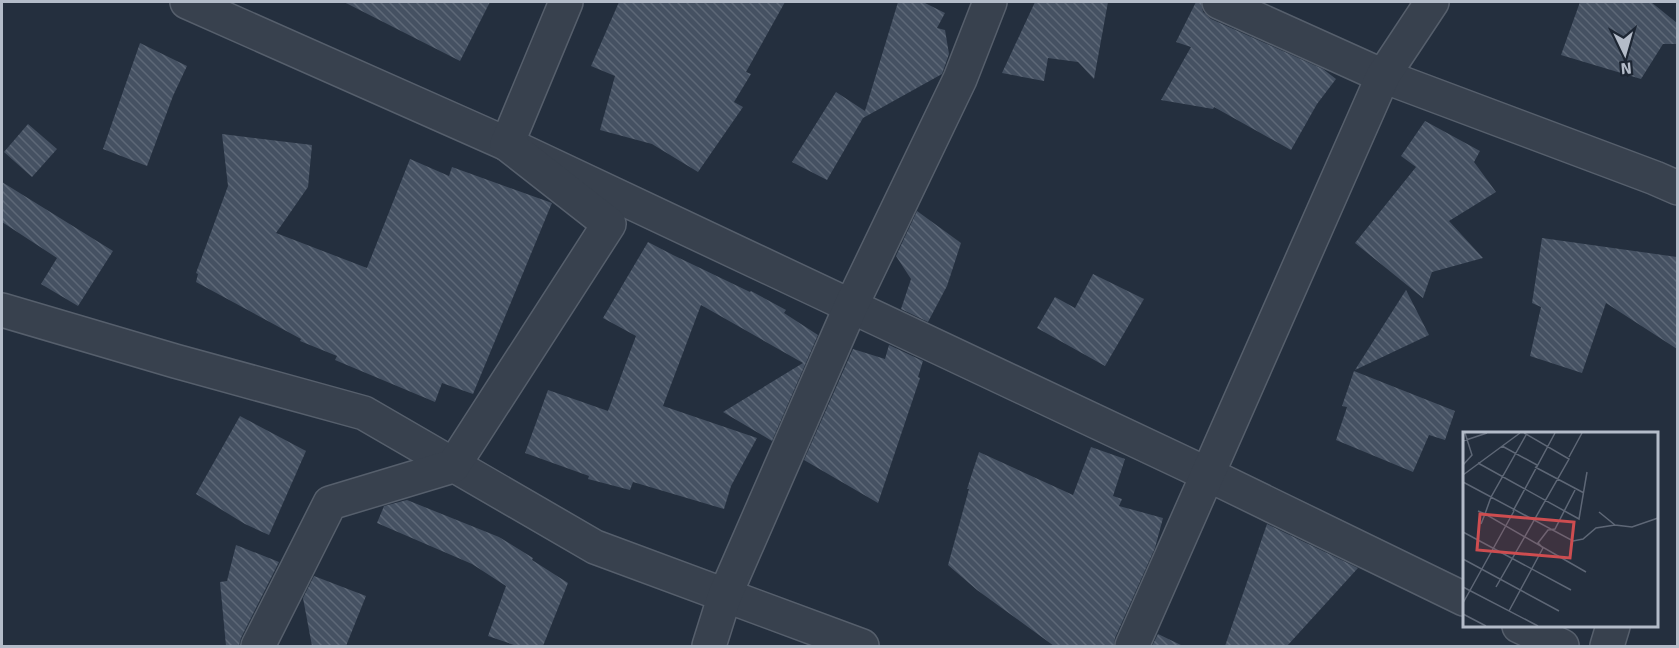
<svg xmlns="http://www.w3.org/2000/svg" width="1679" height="648" font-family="Signika,sans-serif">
<defs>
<pattern id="building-back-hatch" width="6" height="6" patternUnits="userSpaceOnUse" patternTransform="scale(1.5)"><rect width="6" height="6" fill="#455162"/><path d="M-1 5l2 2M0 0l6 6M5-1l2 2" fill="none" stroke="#5d6877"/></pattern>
</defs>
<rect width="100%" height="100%" fill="#242f3e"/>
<g fill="url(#building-back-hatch)">
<polygon points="344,2 490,2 460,61"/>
<polygon points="619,2 785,2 746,72 751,74 734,102 743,107 698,172 652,144 600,130 615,76 591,66"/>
<polygon points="898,2 923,2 945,13 937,28 945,30 949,54 942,74 863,118 827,180 792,162 836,92 865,111"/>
<polygon points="1035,2 1108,2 1094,79 1078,62 1048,58 1044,81 1002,73"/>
<polygon points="1196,2 1201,2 1203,12 1211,19 1323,69 1336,79 1317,104 1291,150 1214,107 1213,109 1161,100 1191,47 1176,42"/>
<polygon points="1580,2 1651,2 1677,23 1677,44 1663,44 1641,79 1561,55"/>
<polygon points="140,43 187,66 173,96 147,166 103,149"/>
<polygon points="1425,121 1480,151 1474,162 1496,192 1449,221 1483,258 1432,272 1423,298 1355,243 1416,167 1401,156"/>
<polygon points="28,124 57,149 32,177 4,152"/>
<polygon points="222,134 312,145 308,187 276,233 367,268 410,159 449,176 452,167 552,203 473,394 442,383 435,402 335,360 337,356 300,341 301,339 196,282 198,274 196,273 228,186"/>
<polygon points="2,182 113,251 78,306 41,284 57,258 2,222"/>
<polygon points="917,211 961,243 947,286 928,322 901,309 911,279 896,256"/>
<polygon points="1542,238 1677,257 1677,349 1606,303 1582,373 1530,356 1541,307 1532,303"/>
<polygon points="648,242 673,255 750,292 751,291 786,310 784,313 818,335 772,441 723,412 803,363 701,305 663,406 757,438 731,486 724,509 633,482 630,490 588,479 589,476 525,453 548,390 608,411 636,336 603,318"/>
<polygon points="1093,274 1144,299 1105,366 1037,328 1055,297 1075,308"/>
<polygon points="1406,290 1429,335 1355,370"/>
<polygon points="889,345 923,361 918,377 920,378 878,503 804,460 853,349 885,359"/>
<polygon points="1354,371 1455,411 1445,440 1429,435 1413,472 1336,440 1347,407 1342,406"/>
<polygon points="240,416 306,451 269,535 245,524 196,494"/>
<polygon points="1091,447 1125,459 1113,496 1122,499 1119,506 1163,518 1155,548 1115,638 1114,646 1054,646 977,590 948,565 969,489 967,489 979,452 1073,495"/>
<polygon points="407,500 499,537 533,558 532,560 568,583 543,646 517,646 488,636 506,586 472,564 377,523 384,506"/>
<polygon points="1267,524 1358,568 1287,646 1225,646"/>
<polygon points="236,545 279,562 241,638 239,646 226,646 220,582 227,581"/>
<polygon points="314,576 366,596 346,646 312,646 303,598"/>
<polygon points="1158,634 1183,646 1152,646"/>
</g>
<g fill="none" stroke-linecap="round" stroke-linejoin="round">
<g stroke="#565f6c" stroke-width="36">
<g id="minor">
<polyline points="187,2 507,144 1207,474 1464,599"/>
<polyline points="1219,2 1383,76 1655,178 1678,188"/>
<polyline points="2,310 175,361 364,413 595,547 862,646"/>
<polyline points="1519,626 1562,646"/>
<polyline points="258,646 330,503 453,466 609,224 507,144 566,2"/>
<polyline points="709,646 725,595 851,306 960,79 990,2"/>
<polyline points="1132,646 1383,76 1432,2"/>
<polyline points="1607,646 1613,626"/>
</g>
</g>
<use href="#minor" stroke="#38414e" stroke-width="33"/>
</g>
<g transform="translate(1463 432)">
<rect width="195" height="195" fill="#242f3e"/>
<path fill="none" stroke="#5e6776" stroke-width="1.5" d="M 0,9 L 24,1M 39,14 L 74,33M 106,25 L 119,1M 15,31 L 116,87 L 124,40M 0,33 L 9,23 L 2,1M 72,35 L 121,61M 0,43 L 57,1M 0,50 L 28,65 L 63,3M 15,79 L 22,82 L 18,92M 50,79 L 92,1M 136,80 L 152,93 L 169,95 L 195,86M 0,100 L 108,158M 0,127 L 96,179M 123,140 L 22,82 L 28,65 L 110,109 L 120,107 L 133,96 L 152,93M 0,155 L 75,194M 33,155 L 106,27 L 61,1M 0,171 L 51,79M 46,179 L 80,116 L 75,111 L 85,98 L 92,97 L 112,58M 0,182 L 23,194"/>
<path fill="#ce4d50" fill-opacity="0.15" stroke="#ce4d50" stroke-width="3" d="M 17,82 L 111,90 L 107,126 L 14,118 Z"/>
<rect width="195" height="195" fill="none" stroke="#b4bcc9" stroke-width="3"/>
</g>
<rect width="1679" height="648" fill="none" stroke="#b4bcc9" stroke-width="6"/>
<g transform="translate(1625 54) rotate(175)" stroke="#1d2633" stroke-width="4.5" paint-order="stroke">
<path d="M0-4.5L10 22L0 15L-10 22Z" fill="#b4bcc9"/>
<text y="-9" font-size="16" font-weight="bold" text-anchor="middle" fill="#b4bcc9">N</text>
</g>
</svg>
